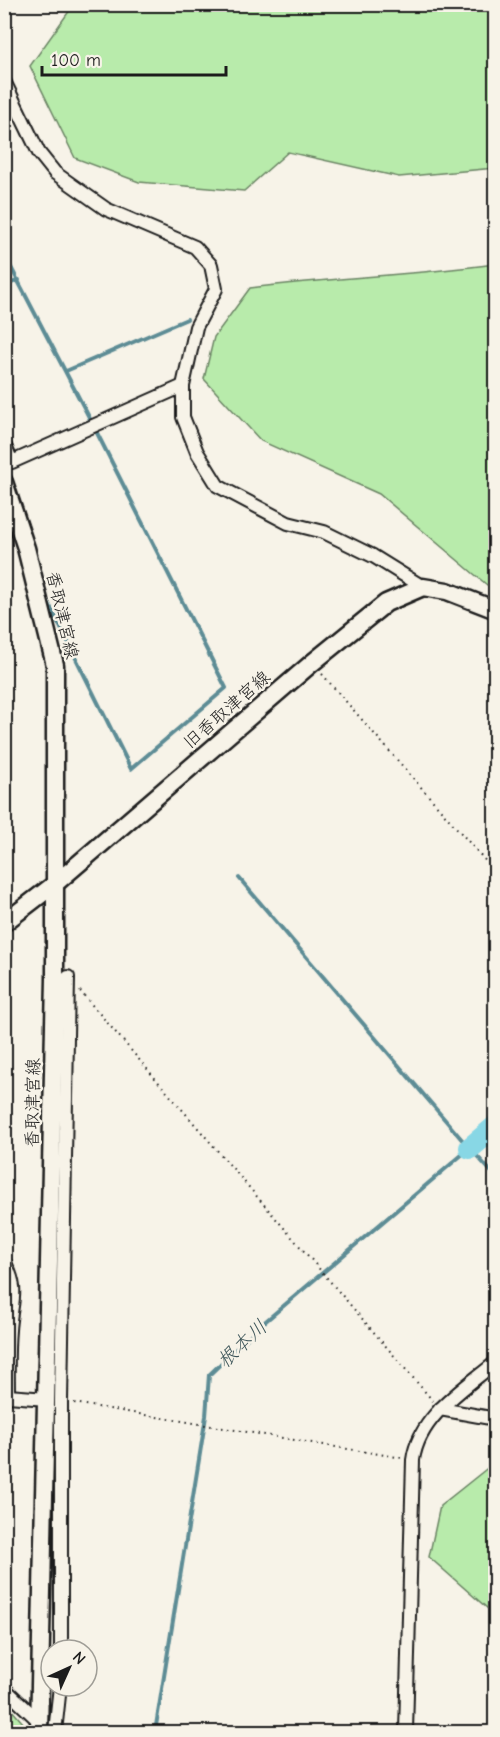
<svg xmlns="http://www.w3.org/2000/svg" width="500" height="1737" font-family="'Comic Neue','Klee One',sans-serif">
<rect width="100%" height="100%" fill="#f7f3e8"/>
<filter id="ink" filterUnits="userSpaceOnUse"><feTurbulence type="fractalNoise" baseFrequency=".0167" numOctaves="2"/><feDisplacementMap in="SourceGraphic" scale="12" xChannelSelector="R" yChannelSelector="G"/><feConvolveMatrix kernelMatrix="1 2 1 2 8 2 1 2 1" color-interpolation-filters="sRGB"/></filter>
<g filter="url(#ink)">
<g fill="#b8ebab" stroke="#6a8464" stroke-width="1.5">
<polygon points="61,5 495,5 495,168 399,177 288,152 244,191 139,182 75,158 30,66 70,10"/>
<path d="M 495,264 L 496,582 L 487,585 L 379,494 L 261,441 L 204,379 L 214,337 L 250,288 C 332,278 414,275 495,264 Z"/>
<polygon points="495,1462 495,1615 429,1557 440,1506"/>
<polygon points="4,1701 30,1731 29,1732 5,1732"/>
</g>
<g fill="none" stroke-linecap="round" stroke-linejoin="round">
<g stroke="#5d8c95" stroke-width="4">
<polyline points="4,254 91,421"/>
<polyline points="4,286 19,280"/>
<polyline points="66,371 187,319"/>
<polyline points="46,598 131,769 226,688 95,429"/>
<polyline points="239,878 464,1142"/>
<polyline points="477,1156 496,1177"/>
<polyline points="155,1732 206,1416 209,1375 261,1325 470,1148"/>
</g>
<polyline stroke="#88d7e5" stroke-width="22" points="470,1148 496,1126"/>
<g stroke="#1c1c1c" stroke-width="16">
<g id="street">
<polyline points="4,81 39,153 55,173 106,209 195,247 211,265 216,289 196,327 183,386 183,417 197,452 218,486 288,523 324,532 373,556 423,587"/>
<polyline points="4,444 12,462 183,386"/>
<path d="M 4,1261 C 20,1291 11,1300 9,1330 C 7,1352 8,1374 8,1396 L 4,1400"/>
<polyline points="8,1396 47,1399"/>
<polyline points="440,1409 496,1419"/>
<polyline points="61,1650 61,1401 68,977"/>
<polyline points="4,1688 40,1722"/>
<polyline points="55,1732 60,1686"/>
<path d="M 406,1732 L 413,1460 C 419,1416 464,1389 496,1362"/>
</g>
</g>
<g stroke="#1c1c1c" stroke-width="21">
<g id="secondary">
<polyline points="4,482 26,548 55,665 55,978 39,1732"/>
<polyline points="4,923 56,883 312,663 386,603 423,587 447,591 496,610"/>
</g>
</g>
<g stroke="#1c1c1c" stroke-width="2" stroke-dasharray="1.5 4.5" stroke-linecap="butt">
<polyline points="322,674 496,873"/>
<polyline points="80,991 433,1401"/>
<polyline points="74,1403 402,1458"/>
</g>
<use href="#street" stroke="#f7f3e8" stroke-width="12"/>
<use href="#secondary" stroke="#f7f3e8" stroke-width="16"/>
</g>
</g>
<g text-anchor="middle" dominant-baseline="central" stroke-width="5" stroke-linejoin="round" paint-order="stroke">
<g font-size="18" fill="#1c1c1c" stroke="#f7f3e8">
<text transform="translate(62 615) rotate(77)">香取津宮線</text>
<text transform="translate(227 710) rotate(-41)">旧香取津宮線</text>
<text transform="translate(33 1103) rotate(-89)">香取津宮線</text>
</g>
<g font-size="20" font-style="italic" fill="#3c5458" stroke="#f7f3e8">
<text transform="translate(242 1344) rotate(-43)">根本川</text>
</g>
</g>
<rect width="500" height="1737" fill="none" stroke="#f7f3e8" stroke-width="24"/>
<rect x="12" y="12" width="476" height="1713" fill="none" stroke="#1c1c1c" stroke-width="2" filter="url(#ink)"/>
<g transform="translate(69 1668) rotate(45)"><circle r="28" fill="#f7f3e8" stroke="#9f9d96" stroke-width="1.5"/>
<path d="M0-4.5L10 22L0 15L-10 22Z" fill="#1c1c1c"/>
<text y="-9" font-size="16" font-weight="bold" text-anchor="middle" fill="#1c1c1c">N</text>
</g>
<path d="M42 66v9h184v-9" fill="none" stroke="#1c1c1c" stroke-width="3"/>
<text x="51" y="66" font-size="18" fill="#1c1c1c" stroke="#f7f3e8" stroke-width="4.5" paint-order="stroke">100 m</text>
</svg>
